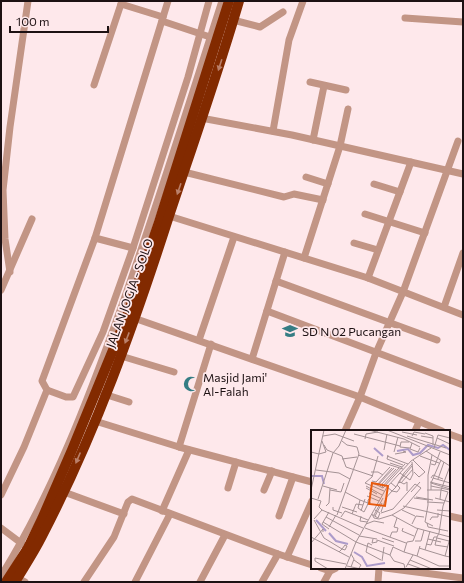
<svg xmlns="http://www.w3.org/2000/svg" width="464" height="583" font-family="Commissioner,sans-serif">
<rect width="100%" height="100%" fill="#fee8eb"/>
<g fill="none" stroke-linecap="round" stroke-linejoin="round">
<g stroke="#c29585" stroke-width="7">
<polyline points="121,4 163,17"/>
<polyline points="405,18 463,22"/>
<polyline points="233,20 260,27 283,12"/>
<polyline points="162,21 213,38"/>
<polyline points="310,82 346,90"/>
<polyline points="94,85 122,1"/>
<polyline points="201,118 292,135 463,174"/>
<polyline points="273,131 289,40 303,1"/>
<polyline points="313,140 324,86"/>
<polyline points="184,172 284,197 294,194 323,200"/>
<polyline points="306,177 328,184"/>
<polyline points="374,184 400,192"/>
<polyline points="365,214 425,233"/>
<polyline points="166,215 368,278 463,315"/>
<polyline points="95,238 133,248"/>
<polyline points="354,243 378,250"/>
<polyline points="304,258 340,146 348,109"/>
<polyline points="10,272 5,239 3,190 10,127 28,1"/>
<polyline points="368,278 411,162"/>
<polyline points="276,281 437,340"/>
<polyline points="1,290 32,219"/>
<polyline points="444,307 463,253"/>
<polyline points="267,311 463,385"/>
<polyline points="131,317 360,397 442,431"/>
<polyline points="199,340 234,237"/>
<polyline points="121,356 174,372"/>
<polyline points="252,359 285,252"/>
<polyline points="47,390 66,397 73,397 103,332 133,248 188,77 209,1"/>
<polyline points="104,394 129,402"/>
<polyline points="95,421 179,447 312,482"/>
<polyline points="345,431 360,397 376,353 403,292 458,141"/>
<polyline points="415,431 419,422"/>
<polyline points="449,434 463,439"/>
<polyline points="179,447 211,344"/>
<polyline points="228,488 236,462"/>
<polyline points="264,490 272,471"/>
<polyline points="64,492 124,514"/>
<polyline points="1,495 24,447 47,390 42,381 95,238 168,1"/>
<polyline points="162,511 189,450"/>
<polyline points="279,516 293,477"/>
<polyline points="449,516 463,519"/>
<polyline points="1,528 25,546"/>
<polyline points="287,557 312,501"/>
<polyline points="321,568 330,571"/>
<polyline points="385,568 463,578"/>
<path d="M 1,576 C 53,492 88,400 121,308 C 157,206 189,103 222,1"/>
<polyline points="17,578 25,582"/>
<polyline points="84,582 114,537 128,502 132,499 278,554 312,565"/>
<polyline points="135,582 170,514"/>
<polyline points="200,582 225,535"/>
<polyline points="262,582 278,554"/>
<polyline points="324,582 330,571 336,568"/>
<polyline points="378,582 379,568"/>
</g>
<g stroke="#822a00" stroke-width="10">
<polyline points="6,582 28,548 42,519 72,450 127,316 159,222 229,1"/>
<path d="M 15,582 C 24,567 34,552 42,536 C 95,434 134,325 169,216 C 193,144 218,73 239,1"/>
</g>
</g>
<defs><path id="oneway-solid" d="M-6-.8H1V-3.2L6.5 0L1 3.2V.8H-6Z"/></defs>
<g fill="#ba806a">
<use href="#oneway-solid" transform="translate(220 65) rotate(108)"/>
<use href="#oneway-solid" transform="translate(179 189) rotate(109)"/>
<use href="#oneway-solid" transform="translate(127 338) rotate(111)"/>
<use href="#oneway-solid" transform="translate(78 458) rotate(113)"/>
</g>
<defs>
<g id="school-bare" transform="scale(1.2)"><path d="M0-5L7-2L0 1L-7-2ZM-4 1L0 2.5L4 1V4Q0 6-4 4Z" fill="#357d84" stroke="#fee8eb" stroke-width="2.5" paint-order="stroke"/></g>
<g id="mosque-bare" transform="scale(1.2)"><path d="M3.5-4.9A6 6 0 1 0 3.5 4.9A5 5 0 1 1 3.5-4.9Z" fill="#357d84" stroke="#fee8eb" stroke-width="2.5" paint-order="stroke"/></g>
</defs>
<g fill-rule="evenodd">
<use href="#school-bare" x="290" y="331"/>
<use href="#mosque-bare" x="191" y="384"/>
</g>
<g text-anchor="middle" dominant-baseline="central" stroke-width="3.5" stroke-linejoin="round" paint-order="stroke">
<g font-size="12" fill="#1d1113" stroke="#fee8eb">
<text transform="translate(129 293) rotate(-70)">JALAN JOGJA - SOLO</text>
</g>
<g font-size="12" fill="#1d1113" stroke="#fee8eb" text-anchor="start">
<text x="302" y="331">SD N 02 Pucangan</text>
<text x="203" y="377">Masjid Jami'<tspan x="203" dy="14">Al-Falah</tspan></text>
</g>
</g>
<g transform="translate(311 430)">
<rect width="139" height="139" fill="#fee8eb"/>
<path fill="none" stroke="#ad9bca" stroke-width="2" d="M 63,18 L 72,26M 86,21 L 97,19 L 102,25 L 109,23 L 117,15 L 127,18 L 132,15 L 139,20M 0,46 L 11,46 L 13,54M 5,90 L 15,101M 18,103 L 25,111 L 37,114M 43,122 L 51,127 L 56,136 L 74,133"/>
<path fill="none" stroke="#a49295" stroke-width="1" d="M 58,0 L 93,9 L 109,17M 76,0 L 139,25M 91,2 L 106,5M 114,3 L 122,6 L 122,15M 43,4 L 89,16M 127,5 L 139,8M 12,6 L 24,4 L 43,11M 96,6 L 135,18M 101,6 L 103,2 L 114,4M 110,6 L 122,8M 126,8 L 139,14M 54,9 L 55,4 L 67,2M 98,12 L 90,12 L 89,17 L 99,18M 101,13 L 99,19 L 107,22 L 109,18M 13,15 L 16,20 L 31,26 L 35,37 L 62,46M 123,18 L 127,5M 73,20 L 76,4M 115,21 L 139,36 L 130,60 L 137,62 L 132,76 L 128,103M 0,22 L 8,24 L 15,22 L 11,11M 83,22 L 87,7M 84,24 L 95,22 L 92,21M 47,25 L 92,39M 77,25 L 76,29 L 92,35M 67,26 L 61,47 L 54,53 L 73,61M 76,26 L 97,34M 109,26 L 128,33M 31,29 L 46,27M 102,30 L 114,42M 79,33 L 91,37M 120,34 L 124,35 L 129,22M 5,40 L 28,43 L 39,49M 60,42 L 67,42 L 72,45M 103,42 L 108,47 L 114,42M 89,43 L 99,50 L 102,44 L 101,32M 93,43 L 101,34M 117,45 L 117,75 L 114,92 L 122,96M 117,45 L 121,25M 120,48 L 122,45 L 132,49M 122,48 L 139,53M 127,49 L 133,32M 61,51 L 65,52 L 79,37M 89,52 L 93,54 L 96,52 L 96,61M 90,52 L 87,53 L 101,36M 119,52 L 139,57M 61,53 L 66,55 L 81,38M 90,53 L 102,39M 120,53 L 139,59M 66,55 L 72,58 L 94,34M 67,55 L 83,38M 12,56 L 26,60M 55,56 L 71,65M 69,56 L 85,39M 120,56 L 139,60M 71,57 L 88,38M 76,57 L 81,61 L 85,57 L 80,53M 85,57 L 93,43M 55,58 L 66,64M 0,60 L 13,0M 19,60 L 30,62 L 33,53M 116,60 L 130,60 L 129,69M 120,60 L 120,53 L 130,30M 34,62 L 49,70M 100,62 L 109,52M 58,63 L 69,68M 56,66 L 68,71M 105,67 L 122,70M 0,68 L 10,71 L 8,77 L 11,80M 59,68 L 57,70 L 57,73 L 56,76 L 53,82 L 47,78 L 49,70 L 57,73 L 60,73M 103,68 L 118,70M 124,68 L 139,72M 7,69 L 22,23 L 28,16 L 35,0M 74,69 L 81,61 L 86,62 L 89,58 L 86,55M 116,72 L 133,73M 15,76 L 18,73 L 19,58M 92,76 L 139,87M 22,77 L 22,80 L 31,83M 31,77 L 46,82M 11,80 L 52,98M 91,80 L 104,86M 126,80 L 139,81M 50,81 L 54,69M 18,82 L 11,94 L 18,99M 70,82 L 75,68M 70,83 L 82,79 L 104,54 L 110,58M 41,84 L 45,74 L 52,75M 61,84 L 63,88 L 68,89 L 81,85 L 105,98 L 139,107M 26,85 L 48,24 L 46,17 L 36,15 L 31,11M 62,85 L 67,88 L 69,83 L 64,80M 63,85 L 72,68M 81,85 L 93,78 L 110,58M 50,86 L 49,91 L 56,92M 64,86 L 71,73M 15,87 L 48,105M 30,87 L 34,81 L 57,90M 3,89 L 11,80M 3,90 L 13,108 L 31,119 L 34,120 L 36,116 L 34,115 L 31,119 L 28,122M 119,90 L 121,87 L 127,87 L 127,83M 12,92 L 45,112M 116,93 L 117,97 L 137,101M 55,94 L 63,91 L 73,93M 101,94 L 105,86 L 113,87M 18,97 L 25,85M 54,98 L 95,113M 92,98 L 91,101 L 103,106M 48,106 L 66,109M 0,107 L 38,127M 79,107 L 81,102 L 86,102 L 87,98 L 83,97 L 86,88M 126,107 L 124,115 L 137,117M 71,108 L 83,112M 126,108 L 138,111M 139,108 L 134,126 L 139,127M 62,109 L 61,113 L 66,112 L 66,110 L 83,116M 117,109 L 130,112M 104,111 L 110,111 L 113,100M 45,112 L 79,125 L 83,131 L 93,134 L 94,139M 0,113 L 12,99 L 12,102M 115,114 L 120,115 L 123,107 L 126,107 L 128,103M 61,115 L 57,113 L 55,122 L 70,130M 108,118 L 134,126M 114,120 L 119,101M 93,122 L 106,126 L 109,116M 40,124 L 43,129 L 40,137M 79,125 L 82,117 L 93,122 L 96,112 L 102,111 L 107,98M 106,126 L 128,136 L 139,136M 43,130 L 50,135 L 48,138M 99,130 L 121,139M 71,131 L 73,117M 97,134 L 111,139M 36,136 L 50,139M 95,137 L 102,125M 17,139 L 4,131 L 4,128 L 35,134M 34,139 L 45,112 L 76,57 L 100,31 L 120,18"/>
<path fill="#e8590c" fill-opacity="0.15" stroke="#e8590c" stroke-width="2" d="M 61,53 L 77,56 L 74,76 L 58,74 Z"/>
<rect width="139" height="139" fill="none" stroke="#1d1113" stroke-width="2"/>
</g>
<rect width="464" height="583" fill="none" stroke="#1d1113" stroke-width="4"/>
<path d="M10 26v6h98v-6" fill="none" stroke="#1d1113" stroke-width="2"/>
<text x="16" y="26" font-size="12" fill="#1d1113" stroke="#fee8eb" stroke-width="3" paint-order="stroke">100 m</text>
</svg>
